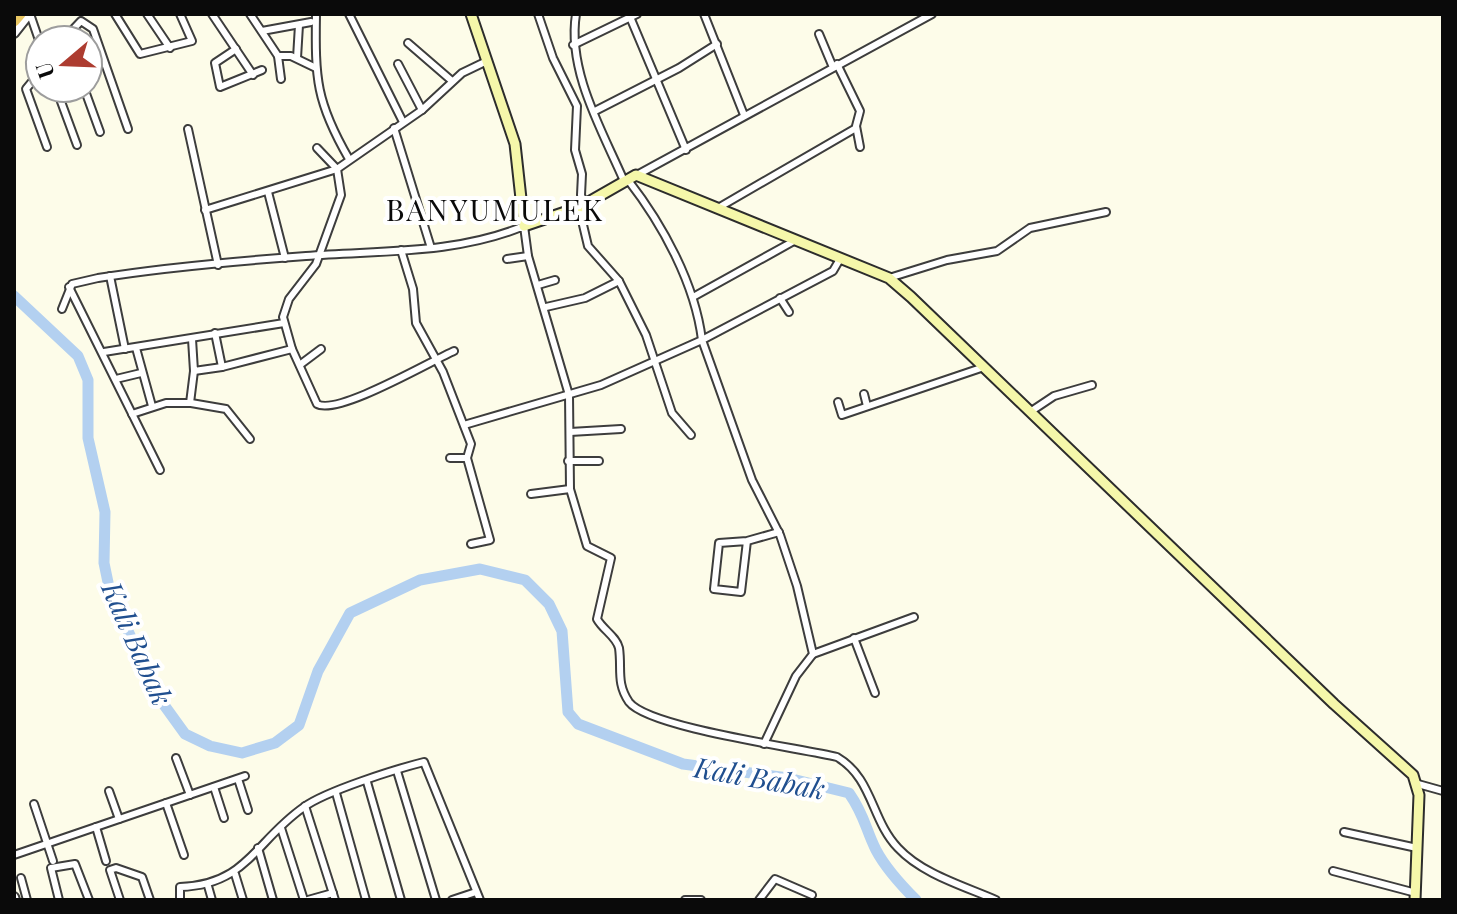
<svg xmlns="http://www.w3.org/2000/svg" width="1457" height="914" font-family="'Playfair Display',serif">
<rect width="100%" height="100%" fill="#fdfce9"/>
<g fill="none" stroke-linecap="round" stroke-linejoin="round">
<path stroke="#b3d0f0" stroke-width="11" d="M 14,296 L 78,356 L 88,380 L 88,438 L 105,512 L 104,563 L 110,592 L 159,698 L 185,734 L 210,746 L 242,753 L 275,743 L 299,725 L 318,671 L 350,613 L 420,580 L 480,569 L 525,580 L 549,604 L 562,631 L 568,712 L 578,724 L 683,764 L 788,778 L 849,793 C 865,816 865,828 876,850 C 886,869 901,885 916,900"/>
<g stroke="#3d3d3d" stroke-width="10">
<g id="minor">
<polyline points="30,14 40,43"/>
<polyline points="115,14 140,54 192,41 180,14"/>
<polyline points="147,14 170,48"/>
<polyline points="212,14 253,75"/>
<polyline points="250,14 278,56 281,79"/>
<path d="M 316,14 C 315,79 316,102 349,159"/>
<polyline points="349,14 403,122"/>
<polyline points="538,14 553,58 577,106 575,150 582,174 581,195 585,205"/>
<path d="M 576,14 C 567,71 602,130 624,181"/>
<polyline points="704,14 744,115"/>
<polyline points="630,17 686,150"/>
<polyline points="262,31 311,22"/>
<polyline points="819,34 832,65"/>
<polyline points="63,40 81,21 93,29 128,129"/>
<polyline points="408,43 452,81"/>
<polyline points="573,45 637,14"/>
<polyline points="236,49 215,63 220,87 262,70"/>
<polyline points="278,56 291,56 316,68"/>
<polyline points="297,58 299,25"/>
<polyline points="398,64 422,110"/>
<polyline points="837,64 860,111 856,126 860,147"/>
<polyline points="40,72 26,89 47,147"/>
<polyline points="56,88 77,145"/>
<polyline points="84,88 100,132"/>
<polyline points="595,111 679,68 717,44"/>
<polyline points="394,128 431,248"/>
<polyline points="188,129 218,265"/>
<path d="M 317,148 L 337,169 L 341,195 L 316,264 L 289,299 L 283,317 L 292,349 L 317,404 C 337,416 431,361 454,351"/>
<polyline points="637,175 932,14"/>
<polyline points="268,192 285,258"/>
<polyline points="579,208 588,246 619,281 646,335 672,413 691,435"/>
<polyline points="718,208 856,128"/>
<polyline points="205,210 337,169 422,110 462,73 487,61"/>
<polyline points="401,250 413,289 416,323 443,372 471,444 467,458 490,540 471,544"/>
<polyline points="507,259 528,256"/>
<polyline points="110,276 125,349"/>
<polyline points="889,278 947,260 997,251 1030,228 1106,212"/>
<polyline points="538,285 555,280"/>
<polyline points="69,287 160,470"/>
<polyline points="693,297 794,241"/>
<polyline points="780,298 789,312"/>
<polyline points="546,307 585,298 619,281"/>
<path d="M 62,309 L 72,284 L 98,278 C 166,267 237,261 306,256 C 379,250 454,255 524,226 L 528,256 L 569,395 L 570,489 L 587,546 L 611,558 L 597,619 C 603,630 616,636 619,648 C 622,669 616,683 629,702 C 649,728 800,748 837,757 C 873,778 871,820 898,848 C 922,874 964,886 996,900"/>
<polyline points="215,333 222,367 292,349"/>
<polyline points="192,339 194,371 222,367"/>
<polyline points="136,348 152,406"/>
<polyline points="104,352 284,323"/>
<polyline points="301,364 321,349"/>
<polyline points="116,379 141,373"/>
<polyline points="864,394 867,406"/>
<polyline points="838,402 842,415 984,367"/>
<polyline points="191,403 226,409 250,439"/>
<polyline points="1030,412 1054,396 1092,385"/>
<polyline points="132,414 166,403 190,403 194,371"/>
<path d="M 464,425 L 601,385 L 702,340 C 695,284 663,225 628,180"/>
<polyline points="570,432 621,429"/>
<polyline points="450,458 467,458"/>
<polyline points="568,461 599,461"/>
<polyline points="531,494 570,489"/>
<polyline points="747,541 741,592 714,589 719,543 747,541 779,532"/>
<polyline points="854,638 875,693"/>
<polyline points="813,654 914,617"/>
<polyline points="764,744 796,676 813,654 797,586 780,535 752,480 702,340 833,271 840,259"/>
<polyline points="176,758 190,795"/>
<polyline points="397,771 436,900"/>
<polyline points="238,779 248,810"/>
<polyline points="367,782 401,900"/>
<polyline points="1418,784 1443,791"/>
<polyline points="214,787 224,818"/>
<polyline points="109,791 119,819"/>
<polyline points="336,793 366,900"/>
<polyline points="166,803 184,855"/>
<polyline points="34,804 53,861"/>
<polyline points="305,806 335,900"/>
<polyline points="96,827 106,861"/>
<polyline points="281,828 304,900"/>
<polyline points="1344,832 1417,848"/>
<polyline points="258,848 273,900"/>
<polyline points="14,855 245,776"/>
<polyline points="1333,871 1416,893"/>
<polyline points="235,874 243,900"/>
<polyline points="21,878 27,900"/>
<polyline points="208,886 212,900"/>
<polyline points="59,900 51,868 75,864 89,900"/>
<polyline points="120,900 110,870 116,868 142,877 150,900"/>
<path d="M 180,900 L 180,887 C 247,885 255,841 304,807 C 326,791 396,769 424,762 L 480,900"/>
<polyline points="308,900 333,893"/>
<polyline points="452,900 476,892"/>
<polyline points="685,900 701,900"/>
<polyline points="759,900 775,879 812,895"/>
</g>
</g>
<g stroke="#3d3d3d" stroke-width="12">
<g id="tertiary">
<polyline points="14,33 29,14"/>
<polyline points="14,897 15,900"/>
</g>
</g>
<g stroke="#2c2c2c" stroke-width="13">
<polyline id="secondary" points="471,14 515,144 524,226 580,207 636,175 889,278 911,297 1334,704 1413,775 1419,795 1415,900"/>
</g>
<g stroke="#1b1b1b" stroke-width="15">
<polyline id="trunk" points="14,21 20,14"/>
</g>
<use href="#minor" stroke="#fff" stroke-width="6"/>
<use href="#tertiary" stroke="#fff" stroke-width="8"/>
<use href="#secondary" stroke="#f5f7aa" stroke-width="9"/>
<use href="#trunk" stroke="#eac864" stroke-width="11"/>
</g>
<g text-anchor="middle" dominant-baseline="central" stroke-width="8" stroke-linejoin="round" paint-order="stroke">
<g font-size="28" font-style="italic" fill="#204f8f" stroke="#fff">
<text transform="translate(138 643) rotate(66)">Kali Babak</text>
<text transform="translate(760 777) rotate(10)">Kali Babak</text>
</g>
<g font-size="30" letter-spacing="2" fill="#0a0a0a" stroke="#fff">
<text x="495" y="209">BANYUMULEK</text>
</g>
</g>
<rect width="1457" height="914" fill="none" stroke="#0a0a0a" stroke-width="32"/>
<g transform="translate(64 64) rotate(251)"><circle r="38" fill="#ffffff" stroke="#9d9d9d" stroke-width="2"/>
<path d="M0-6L14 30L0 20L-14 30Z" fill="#ad3c30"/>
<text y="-12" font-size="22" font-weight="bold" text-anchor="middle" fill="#0a0a0a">U</text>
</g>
</svg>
